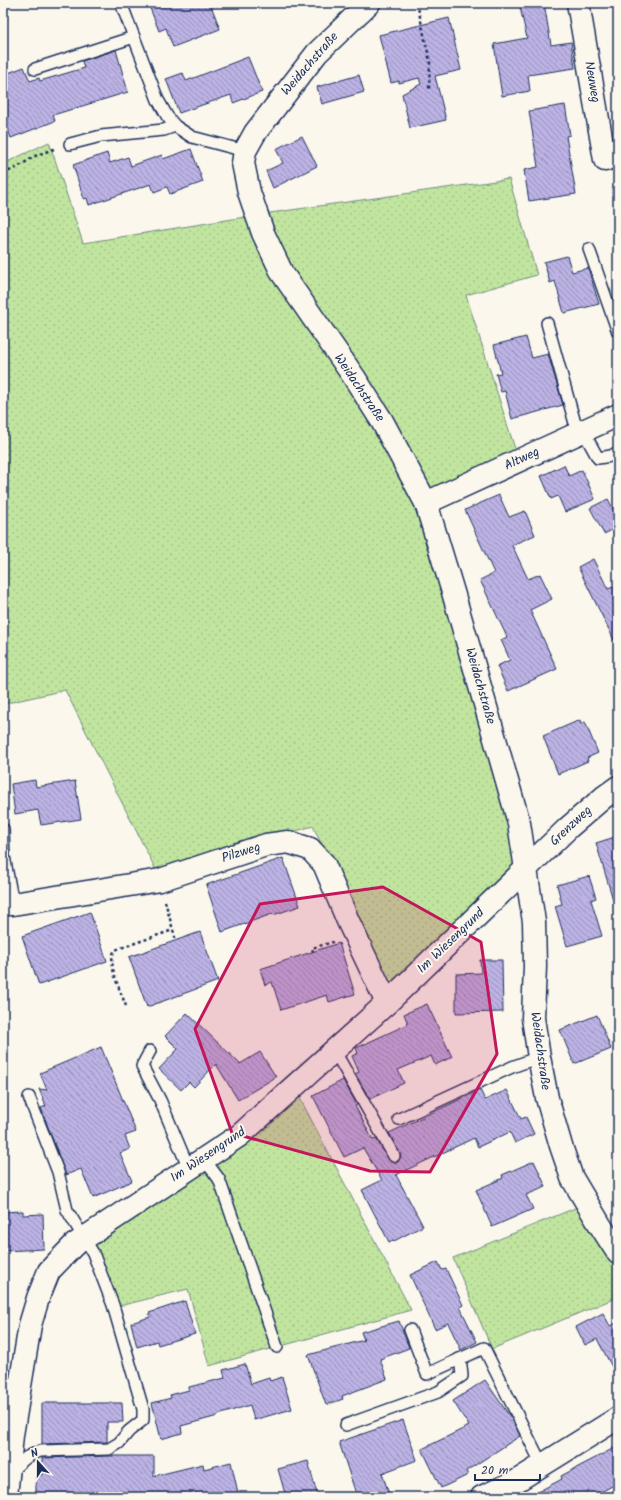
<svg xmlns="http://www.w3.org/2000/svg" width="621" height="1500" font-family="Kalam,sans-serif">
<defs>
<pattern id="grass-dots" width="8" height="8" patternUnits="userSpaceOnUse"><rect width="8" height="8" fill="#c1e59f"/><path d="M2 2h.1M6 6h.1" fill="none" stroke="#a5c58b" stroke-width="1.8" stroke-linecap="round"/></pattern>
<pattern id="building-back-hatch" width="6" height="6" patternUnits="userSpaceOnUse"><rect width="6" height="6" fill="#bcb2e3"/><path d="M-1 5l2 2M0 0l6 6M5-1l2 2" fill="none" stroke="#9891bb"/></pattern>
</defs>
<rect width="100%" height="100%" fill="#fbf7ec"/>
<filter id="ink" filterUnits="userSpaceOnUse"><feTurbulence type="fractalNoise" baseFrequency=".025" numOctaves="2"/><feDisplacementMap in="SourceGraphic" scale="8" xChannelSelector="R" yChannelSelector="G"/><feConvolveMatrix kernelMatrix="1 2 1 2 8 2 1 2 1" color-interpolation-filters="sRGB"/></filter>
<g filter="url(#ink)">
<g fill="url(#grass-dots)" stroke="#6e8a7e">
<polygon points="49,142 83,243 270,213 509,179 537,275 466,295 516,452 420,503 524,866 390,993 313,826 157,872 65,690 3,704 3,164"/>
<polygon points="294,1087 411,1310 209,1366 188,1289 115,1307 86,1239"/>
<polygon points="585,1204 618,1256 618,1297 492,1349 453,1258"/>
</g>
<g fill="url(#building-back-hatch)" stroke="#1b2f5e">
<polygon points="148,3 210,3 220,29 173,47 166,28 159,31"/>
<polygon points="519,3 544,3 551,45 571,42 575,68 528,75 530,91 502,96 494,44 527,38"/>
<polygon points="449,18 461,70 435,76 446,120 410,128 402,94 421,84 419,78 399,83 399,81 391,83 379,35"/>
<polygon points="116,50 128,92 53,115 55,121 11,138 3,116 3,75 24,67 30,81 39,78 40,81 84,68 82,61"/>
<polygon points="248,57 262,92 233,103 231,95 179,113 166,79 183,73 186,81"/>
<polygon points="359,75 364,92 322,104 317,87"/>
<polygon points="565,105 570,135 566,136 576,194 529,201 524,170 538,167 529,111"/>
<polygon points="302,136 317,166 273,188 266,171 283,163 276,149"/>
<polygon points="191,149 203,182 170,194 167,187 154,192 151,184 89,205 87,198 84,199 73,165 107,153 110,163 128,157 131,166 162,155 163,159"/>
<polygon points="567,256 572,272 588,268 599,304 564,313 555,281 550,283 544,262"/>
<polygon points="526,337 532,358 548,354 563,405 512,419 505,391 501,392 496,374 501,373 494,345"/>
<polygon points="564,465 569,476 582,470 595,499 565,512 558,496 551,499 541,476"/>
<polygon points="499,495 509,517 525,511 535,535 512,545 528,579 540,574 552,599 530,610 557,669 508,691 497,666 510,660 501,640 507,637 480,580 494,573 465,510"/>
<polygon points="608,499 618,518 618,527 604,534 590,508"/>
<polygon points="593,559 608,589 618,585 618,648 578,567"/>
<polygon points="580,720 581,724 585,722 598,753 587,758 588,761 558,774 543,736"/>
<polygon points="35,780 36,787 75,781 81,819 41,825 38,810 15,814 11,784"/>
<polygon points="618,836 618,903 614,903 596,843"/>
<polygon points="283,858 300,906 273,915 272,914 222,932 206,885"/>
<polygon points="589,876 596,898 591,900 602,936 567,946 555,906 562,904 557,885"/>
<polygon points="90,912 107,961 39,985 22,936"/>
<polygon points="200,932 218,981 147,1007 129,957"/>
<polygon points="339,943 355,994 329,1002 327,995 281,1010 272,982 265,985 260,969"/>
<polygon points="480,960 502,960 503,1012 456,1013 456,974 481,973"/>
<polygon points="427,1004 452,1057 435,1065 431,1056 398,1070 404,1083 370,1099 355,1074 359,1072 352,1056 358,1053 356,1048 408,1024 404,1014"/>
<polygon points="187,1013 240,1064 260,1052 276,1077 238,1100 216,1064 194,1087 189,1082 181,1090 159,1069 178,1049 165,1036"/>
<polygon points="597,1015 611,1049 574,1064 560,1030"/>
<polygon points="101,1047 136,1132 125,1136 130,1149 120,1153 132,1181 93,1198 81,1169 66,1175 41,1108 46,1106 39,1089 47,1090 40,1073"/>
<polygon points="343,1080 357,1105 355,1106 373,1140 376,1139 391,1162 398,1162 401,1156 389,1133 480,1090 485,1100 507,1090 521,1119 526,1117 534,1134 515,1143 510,1132 478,1147 474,1138 396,1175 423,1226 394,1241 393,1240 389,1242 362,1190 382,1180 363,1148 344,1157 313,1096"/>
<polygon points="534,1161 546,1187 526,1195 533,1209 492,1227 476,1190 503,1178 502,1175"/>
<polygon points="23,1211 23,1215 43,1214 44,1249 3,1251 3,1212"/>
<polygon points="438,1262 442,1270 446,1269 463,1305 460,1307 477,1342 461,1350 448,1323 435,1329 410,1275"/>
<polygon points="185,1301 195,1334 158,1345 157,1341 137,1347 131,1323 150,1317 149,1313"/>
<polygon points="603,1313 610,1326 618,1322 618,1378 597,1339 585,1345 576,1327"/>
<polygon points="399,1321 409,1348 380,1359 387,1379 342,1396 343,1399 326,1405 308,1355 364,1340 361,1332"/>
<polygon points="245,1364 251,1384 269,1378 270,1381 282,1377 292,1409 254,1420 250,1405 218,1415 218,1416 181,1426 182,1433 161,1439 152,1403 171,1398 170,1395 189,1390 189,1387 225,1378 223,1370"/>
<polygon points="485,1380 513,1421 520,1436 466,1471 468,1475 441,1488 422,1449 469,1426 453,1401"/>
<polygon points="42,1403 122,1403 123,1422 107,1422 107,1442 42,1444"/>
<polygon points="403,1420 417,1460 382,1473 390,1497 357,1497 339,1442"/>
<polygon points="618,1446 618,1483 591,1497 528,1497 562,1479 561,1476"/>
<polygon points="108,1456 154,1456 154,1476 203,1464 204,1469 231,1462 239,1497 36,1497 36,1475 42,1475 42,1458"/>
<polygon points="308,1461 318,1497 286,1497 278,1469"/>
</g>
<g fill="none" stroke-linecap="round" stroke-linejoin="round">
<g stroke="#1b2f5e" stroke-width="14">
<g id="lane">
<polyline points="121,3 158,100 167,116 175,126 192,137 245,151"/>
<polyline points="35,69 134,37"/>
<polyline points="70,144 101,136 164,130 175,126"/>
<polyline points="589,249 618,332"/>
<polyline points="547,323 578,434"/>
<polyline points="583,431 598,458 611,456 618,452"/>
<polyline points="3,829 4,856 13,904"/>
<polyline points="334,1050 394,1156"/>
<polyline points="150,1051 142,1066 160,1100 189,1169"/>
<polyline points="399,1119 512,1067 539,1057"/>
<polyline points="204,1159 219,1179 277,1347"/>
<polyline points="410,1330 427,1374 484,1348 542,1465"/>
<polyline points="346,1425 438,1392 462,1376 461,1366 459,1359"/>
<polyline points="9,1469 14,1468 27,1457 40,1451 109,1449 119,1443 129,1431 143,1420 143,1409 113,1305 93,1253 67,1210 58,1172 29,1097"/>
</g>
</g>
<g stroke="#1b2f5e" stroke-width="25">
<g id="street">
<polyline points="369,3 317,53 255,133 245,151 243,163 249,192 263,233 282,273 354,377 382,421 426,503 453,592 519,823 534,922 535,966 533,1018 539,1057 547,1098 561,1146 572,1178 600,1225 618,1253"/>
<polyline points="578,3 605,160"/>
<polyline points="426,503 618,415"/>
<polyline points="3,904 13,904 160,880 266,845 288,842 310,849 324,864 348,921 387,1003"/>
<polyline points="6,1497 12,1435 30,1325 38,1298 49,1271 74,1245 240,1135 387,1003 568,828 604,797 618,787"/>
<polyline points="482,1497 515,1482 618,1418"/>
</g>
</g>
<g stroke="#1b2f5e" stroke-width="2.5" stroke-dasharray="3 3" stroke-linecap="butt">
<polyline points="417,3 430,62 429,89"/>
<polyline points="3,174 16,168 37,155 54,149"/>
<polyline points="165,901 176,941"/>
<polyline points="313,952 312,948 333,942"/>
<path d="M 126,1006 C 121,992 106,963 115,950 L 173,930"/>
</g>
<use href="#lane" stroke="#fbf7ec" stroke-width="11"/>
<use href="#street" stroke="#fbf7ec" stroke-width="22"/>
</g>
</g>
<path fill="#c2185b" fill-opacity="0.2" stroke="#c2185b" stroke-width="3" stroke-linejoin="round" d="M 383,887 L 481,942 L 497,1054 L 430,1172 L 370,1171 L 232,1133 L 195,1029 L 260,904 Z"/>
<g text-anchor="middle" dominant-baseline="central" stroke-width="4" stroke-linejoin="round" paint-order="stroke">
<g font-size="13" fill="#1b2f5e" stroke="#fbf7ec">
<text transform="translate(310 64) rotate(-49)">Weidachstraße</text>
<text transform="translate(592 82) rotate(80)">Neuweg</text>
<text transform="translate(359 388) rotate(56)">Weidachstraße</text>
<text transform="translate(522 459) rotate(-25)">Altweg</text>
<text transform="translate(480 686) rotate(74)">Weidachstraße</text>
<text transform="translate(571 826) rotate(-43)">Grenzweg</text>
<text transform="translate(241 853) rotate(-18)">Pilzweg</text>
<text transform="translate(451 941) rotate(-44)">Im Wiesengrund</text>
<text transform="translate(540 1051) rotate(82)">Weidachstraße</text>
<text transform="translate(208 1155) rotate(-34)">Im Wiesengrund</text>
</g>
</g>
<rect width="621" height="1500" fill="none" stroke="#fbf7ec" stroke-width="16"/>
<rect x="8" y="8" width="605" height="1484" fill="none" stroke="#1b2f5e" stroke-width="1.5" filter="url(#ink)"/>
<g transform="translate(38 1462) rotate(339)" stroke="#fbf7ec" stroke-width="3" paint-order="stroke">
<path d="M0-3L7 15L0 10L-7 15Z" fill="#1b2f5e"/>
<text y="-6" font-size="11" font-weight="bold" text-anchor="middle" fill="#1b2f5e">N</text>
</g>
<path d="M475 1474v6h65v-6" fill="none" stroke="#1b2f5e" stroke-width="2"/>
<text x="481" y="1474" font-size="12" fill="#1b2f5e" stroke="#fbf7ec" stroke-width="3" paint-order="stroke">20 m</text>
</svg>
